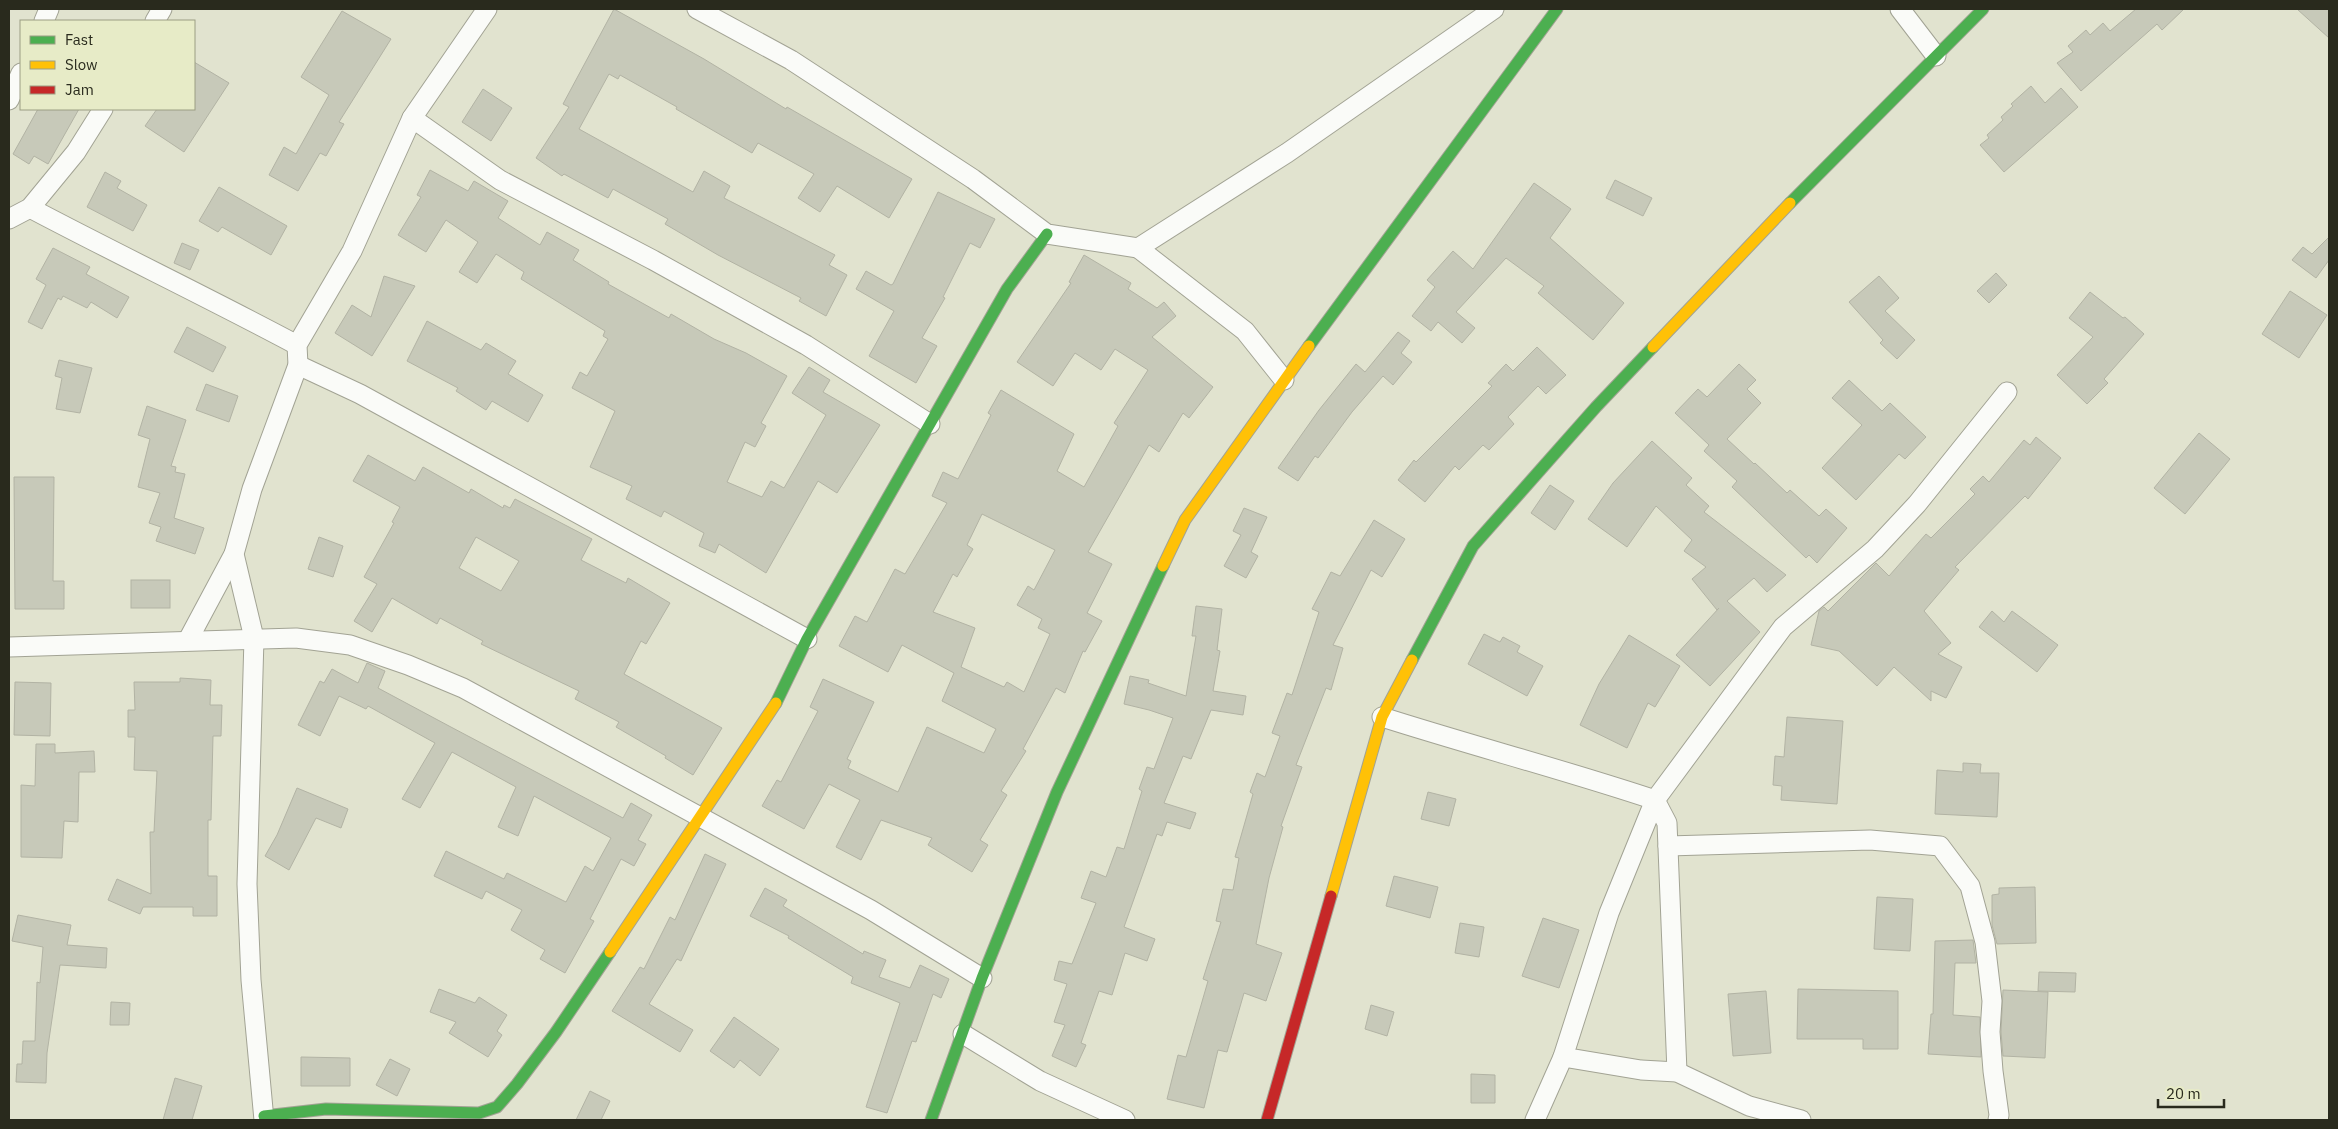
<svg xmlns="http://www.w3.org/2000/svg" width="2338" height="1129" font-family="'IBM Plex Sans',sans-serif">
<rect width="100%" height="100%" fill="#e1e3cf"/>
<g fill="#c7c9b9" stroke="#b2b3a4" fill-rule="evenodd">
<polygon points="614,9 704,59 786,109 787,107 912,179 889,218 837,186 820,212 798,198 814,174 758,143 752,153 676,109 677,107 620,75 618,79 609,74 579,129 693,192 704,171 730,186 724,198 835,255 829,265 847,275 826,316 799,301 801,298 718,255 665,224 668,219 613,189 608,198 564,174 562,176 536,158 569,107 563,104"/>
<polygon points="2136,9 2184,9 2162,30 2157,24 2081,91 2057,63 2073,52 2068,46 2086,30 2090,35 2103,23 2110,31"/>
<polygon points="2297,9 2329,9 2329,38"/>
<polygon points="342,11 391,39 339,122 344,124 326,156 320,153 298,191 269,175 284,147 296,154 329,95 301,77"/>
<polygon points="194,62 229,83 184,152 145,126 157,109 194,109"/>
<polygon points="2031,86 2045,103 2061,88 2078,107 2004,172 1980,145 1989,138 1987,135 2003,120 2001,117 2013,106 2011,104"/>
<polygon points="483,89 512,108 491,141 462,122"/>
<polygon points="38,109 79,109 48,164 34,156 29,164 13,154"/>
<polygon points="430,170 468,191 474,181 508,201 498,218 540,245 547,232 579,250 573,260 609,282 608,284 669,318 671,314 714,339 746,353 787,376 761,423 766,426 755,447 745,442 727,482 762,497 771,481 784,488 826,415 792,393 809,367 830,380 823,392 880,425 837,493 818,481 766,573 719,544 715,553 699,546 704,533 664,511 661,517 626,499 632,486 590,467 615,411 572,388 580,372 587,376 608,339 603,336 605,331 521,279 524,272 496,254 477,283 459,272 478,242 446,220 426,252 398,235 421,197 417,195"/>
<polygon points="105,172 121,181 117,188 147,205 133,231 87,207"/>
<polygon points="1615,180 1652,198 1643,216 1606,198"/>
<polygon points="1534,183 1571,209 1550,238 1624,303 1593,340 1538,293 1544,286 1506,258 1456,312 1475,328 1462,343 1438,322 1431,331 1412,316 1435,287 1427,280 1453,251 1473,269"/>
<polygon points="219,187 287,226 271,255 222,227 218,232 199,221"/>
<polygon points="938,192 995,219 980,248 970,243 943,297 945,298 922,338 937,346 916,383 869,356 894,311 856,289 866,271 891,285 893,284"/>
<polygon points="2329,237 2329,260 2316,278 2292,260 2303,247 2312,254"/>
<polygon points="182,243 199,250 190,270 174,263"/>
<polygon points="53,248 90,267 86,274 129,297 117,318 91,302 87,308 63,296 61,300 58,298 42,329 28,322 46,285 36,279"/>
<path d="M 1084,255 L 1131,283 L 1128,289 L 1157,308 L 1164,302 L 1176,316 L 1152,337 L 1213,387 L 1189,418 L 1183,413 L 1159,452 L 1149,445 L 1088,552 L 1112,564 L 1087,613 L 1102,621 L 1085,652 L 1083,651 L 1065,693 L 1056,688 L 1023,749 L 1026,751 L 1001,791 L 1007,795 L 980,840 L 988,845 L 972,872 L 928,845 L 932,838 L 881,820 L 861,860 L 836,847 L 860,800 L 829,784 L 804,829 L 762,806 L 777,780 L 781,782 L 818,711 L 810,707 L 823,679 L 874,702 L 847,759 L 851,761 L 848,768 L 898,792 L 927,727 L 984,753 L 996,729 L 942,701 L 954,673 L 902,645 L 888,672 L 839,646 L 855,616 L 867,622 L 895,569 L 905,574 L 947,503 L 932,496 L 943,472 L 958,479 L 991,415 L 988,413 L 1001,390 L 1074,434 L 1057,471 L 1084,487 L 1118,426 L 1114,423 L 1148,370 L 1115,349 L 1101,370 L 1075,353 L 1053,386 L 1017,362 L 1071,283 L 1069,282 ZM 982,514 L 1055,550 L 1034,590 L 1028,586 L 1017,605 L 1042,619 L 1038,628 L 1050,634 L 1024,692 L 1007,682 L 1004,687 L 961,667 L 975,628 L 933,612 L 953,574 L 957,577 L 973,549 L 967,545 Z"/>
<polygon points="1996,273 2007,285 1989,303 1977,291"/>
<polygon points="384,276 415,286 372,356 335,333 352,305 371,317"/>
<polygon points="1879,276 1899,298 1885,311 1915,340 1897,359 1880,343 1883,340 1849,302"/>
<polygon points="2290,291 2327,315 2299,358 2262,334"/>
<polygon points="2090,292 2123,318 2125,317 2144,334 2104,379 2108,383 2087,404 2057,375 2093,337 2069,318"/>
<polygon points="427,321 481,350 486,343 516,361 508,374 543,395 528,422 492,401 486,410 456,391 458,388 407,361"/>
<polygon points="187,327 226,347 213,372 174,352"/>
<polygon points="1398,332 1410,341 1401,353 1412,362 1393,385 1383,376 1352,412 1318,458 1315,456 1298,481 1278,468 1319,410 1356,364 1365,372"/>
<polygon points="1537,347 1566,375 1546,394 1538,386 1508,417 1514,424 1489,450 1483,445 1459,470 1455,466 1425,502 1398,480 1414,460 1416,462 1492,386 1488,383 1506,364 1513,371"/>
<polygon points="59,360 92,368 80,413 56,409 62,378 55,376"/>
<polygon points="1739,364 1756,380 1747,389 1761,403 1727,439 1754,464 1755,463 1787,493 1790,490 1819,516 1826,509 1847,528 1817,563 1809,555 1806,558 1732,487 1737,481 1704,451 1709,445 1675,413 1698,389 1707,397"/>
<polygon points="1849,380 1882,411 1890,403 1926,437 1905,459 1899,454 1856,500 1822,468 1862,425 1832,398"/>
<polygon points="206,384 238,396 229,422 196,410"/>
<polygon points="147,406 186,420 171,466 176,467 175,472 185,474 174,518 204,528 195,554 156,541 161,527 149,523 160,493 138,487 150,439 138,435"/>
<polygon points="2199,433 2230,459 2185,514 2154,488"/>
<polygon points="2036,437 2061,458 2028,499 2025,496 1955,567 1959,570 1924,611 1951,643 1938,654 1962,667 1946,698 1931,691 1931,701 1894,667 1877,686 1839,651 1811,645 1819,611 1824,607 1828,611 1876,563 1889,576 1926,534 1931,538 1975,494 1970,489 1983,476 1989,482 2024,440 2030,445"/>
<polygon points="1652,441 1692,478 1686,485 1709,506 1704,512 1786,575 1767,592 1754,578 1727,601 1760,632 1710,686 1676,655 1719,608 1717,610 1692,579 1706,567 1684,551 1692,540 1656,506 1627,547 1588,519 1613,483"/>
<path d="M 368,455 L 415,481 L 423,467 L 469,493 L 471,489 L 503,508 L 504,505 L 510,508 L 515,499 L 592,539 L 581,560 L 626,583 L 628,578 L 670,603 L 646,644 L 641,641 L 624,674 L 722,728 L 693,775 L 665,758 L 666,756 L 616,727 L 619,722 L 575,699 L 579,691 L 481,644 L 483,641 L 440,618 L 437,624 L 392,598 L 372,632 L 354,621 L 377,584 L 364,577 L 394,523 L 392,522 L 400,507 L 353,481 ZM 476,537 L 519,561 L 501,591 L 459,568 Z"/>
<polygon points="14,477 54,477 53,581 64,581 64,609 15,609"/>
<polygon points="1550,485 1574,501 1555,530 1531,513"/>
<polygon points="1244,508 1267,517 1251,552 1258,556 1246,578 1224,566 1241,535 1233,531"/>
<polygon points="1374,520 1405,539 1382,577 1371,570 1333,645 1343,648 1331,690 1326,688 1296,765 1302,767 1281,826 1283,827 1269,878 1256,944 1282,953 1266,1001 1244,993 1227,1052 1218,1050 1204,1108 1167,1099 1178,1055 1186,1057 1208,981 1203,979 1221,922 1216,921 1223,889 1233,890 1239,858 1235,857 1253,794 1250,792 1257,773 1265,777 1280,736 1272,733 1287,693 1292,695 1319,612 1312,609 1331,572 1340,576"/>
<polygon points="319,537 343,546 333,577 308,569"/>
<rect x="131" y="580" width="39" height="28"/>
<polygon points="1196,606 1222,609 1217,650 1220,651 1213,691 1246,696 1243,715 1211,710 1191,759 1183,756 1164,803 1196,813 1190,829 1167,822 1162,836 1157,834 1124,927 1155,939 1147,961 1125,953 1112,995 1099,991 1081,1043 1086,1045 1076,1067 1052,1056 1065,1025 1054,1022 1067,984 1054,980 1059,961 1072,964 1096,903 1081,898 1091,871 1106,877 1117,847 1124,849 1142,791 1139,789 1147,767 1154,769 1173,718 1149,710 1124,704 1130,676 1149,680 1148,683 1186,696 1196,636 1192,636"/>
<polygon points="1992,611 2004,622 2012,611 2058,645 2037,672 1979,627"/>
<polygon points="1484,634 1500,642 1503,637 1520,646 1517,652 1543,666 1527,696 1468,664"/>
<polygon points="1629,635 1680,666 1655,707 1648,703 1627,748 1580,725 1599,684"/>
<polygon points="367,663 385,671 378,688 449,726 623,818 631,803 652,815 638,840 646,844 634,866 621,859 590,919 594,921 565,973 540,959 545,950 511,930 522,910 486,891 482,899 434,876 446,851 504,879 507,873 566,902 585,866 593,871 611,838 534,796 518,836 498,827 516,787 452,752 420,808 402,799 435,743 368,706 366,709 339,696 320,736 298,725 320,681 324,683 332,669 358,683"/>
<polygon points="180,678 211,680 210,705 222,705 221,736 213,736 211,820 208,820 208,876 217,876 217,916 193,916 193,907 143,907 140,914 108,900 117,879 151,894 150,832 154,832 157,771 134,770 135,737 128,737 128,710 135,710 134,682 180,682"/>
<polygon points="15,682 51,683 50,736 14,735"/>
<polygon points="1787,717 1843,721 1837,804 1781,800 1782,786 1773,785 1775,756 1784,757"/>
<polygon points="36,744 55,744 55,753 94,751 95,772 79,772 78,822 64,821 62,858 21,857 21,785 35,786"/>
<polygon points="1963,763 1981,764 1980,773 1999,773 1997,817 1935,814 1937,770 1963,772"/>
<polygon points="297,788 348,809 341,828 316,818 289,870 265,856 277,835"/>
<polygon points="1428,792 1456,799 1449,826 1421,819"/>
<polygon points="705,854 726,864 681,961 677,959 649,1004 693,1030 680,1052 612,1011 640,967 644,969 670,917 675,920"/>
<polygon points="1394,876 1438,887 1430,918 1386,906"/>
<polygon points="2035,887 2036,943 1997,944 1992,925 1992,895 1999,894 1999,888"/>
<polygon points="765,888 787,900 783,906 863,954 864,951 886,960 879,977 910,988 920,965 949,979 941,998 933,994 916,1042 912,1041 887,1113 866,1107 900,1003 851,983 853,977 788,938 789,936 750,916"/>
<polygon points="1877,897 1913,899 1910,951 1874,949"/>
<polygon points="18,915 71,925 67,945 107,948 106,968 60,965 47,1053 46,1083 16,1082 17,1064 22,1064 23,1041 35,1041 37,982 40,983 43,947 12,941"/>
<polygon points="1543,918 1579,930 1559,988 1522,976"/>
<polygon points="1460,923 1484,927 1479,957 1455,953"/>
<polygon points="1973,940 1976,963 1955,963 1953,1015 1980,1017 1981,1057 1928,1054 1931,1014 1933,1014 1935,941"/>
<polygon points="2039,972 2076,973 2075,992 2038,991"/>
<polygon points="439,989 475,1003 479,997 507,1015 497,1031 502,1035 488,1057 449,1033 456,1022 430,1012"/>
<polygon points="1798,989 1898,991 1898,1049 1863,1049 1863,1039 1797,1039"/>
<polygon points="2003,990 2048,992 2045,1058 2003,1056 2001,1032"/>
<polygon points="1766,991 1771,1053 1733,1056 1728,994"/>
<polygon points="111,1002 130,1003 129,1025 110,1025"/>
<polygon points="1371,1005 1394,1012 1387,1036 1365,1029"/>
<polygon points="734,1017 779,1049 760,1076 740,1060 734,1068 710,1051"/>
<polygon points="301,1057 350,1058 350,1086 301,1086"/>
<polygon points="390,1059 410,1069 397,1096 376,1085"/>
<polygon points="1471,1074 1495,1075 1495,1103 1471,1103"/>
<polygon points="175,1078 202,1086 192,1120 163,1120"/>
<polygon points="590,1091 610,1101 601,1120 576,1120"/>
</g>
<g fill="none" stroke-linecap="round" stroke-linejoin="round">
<g stroke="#a2a394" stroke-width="21">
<g id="street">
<polyline points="697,9 791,60 973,179 1047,234 1138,248 1287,153 1494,9"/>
<polyline points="1900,9 1936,56"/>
<polyline points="44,21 49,9"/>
<polyline points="155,21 162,9"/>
<polyline points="9,100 21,73"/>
<polyline points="412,118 500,180 653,260 806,345 930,424"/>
<path d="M 30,208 C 119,255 209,298 297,345"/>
<polyline points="9,219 30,208 76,152 103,109"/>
<polyline points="1138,248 1245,331 1284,380"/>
<polyline points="298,365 360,394 807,639"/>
<polyline points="188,640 234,554"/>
<polyline points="9,647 296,638 350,645 408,665 463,688 871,910 982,978"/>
<path d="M 1382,717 C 1473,746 1565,770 1655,800 L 1667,823 L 1677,1072"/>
<polyline points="1668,846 1870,840 1940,846 1970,886 1985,942 1992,1001 1990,1032 1993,1071 1999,1115 1998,1120"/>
<polyline points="963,1034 1040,1081 1125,1120"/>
<polyline points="264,1120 251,980 247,884 254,638 234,554 252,489 298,365 297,345 352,251 412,118 487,9"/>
<polyline points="1535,1120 1563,1057"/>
<polyline points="1801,1120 1749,1106 1677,1072 1641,1070 1563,1057 1609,913 1655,800 1783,627 1875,549 1917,504 2007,392"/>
</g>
</g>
<g stroke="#a2a394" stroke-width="13">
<g id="fast">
<polyline points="1790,203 1983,9"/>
<polyline points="1309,346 1557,9"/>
<polyline points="1412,660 1473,546 1596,407 1653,347"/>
<polyline points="776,703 807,639 1007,289 1047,234"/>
<polyline points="264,1116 326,1109 479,1113 497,1107 517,1084 556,1032 610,952"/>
<polyline points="931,1120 982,978 1057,792 1163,566"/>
</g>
</g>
<g stroke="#a2a394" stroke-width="13">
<g id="slow">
<polyline points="1653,347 1790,203"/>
<polyline points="1163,566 1185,520 1309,346"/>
<polyline points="1331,896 1382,717 1412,660"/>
<polyline points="610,952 776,703"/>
</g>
</g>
<g stroke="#a2a394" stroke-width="13">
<polyline id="jam" points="1267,1120 1331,896"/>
</g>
<use href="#street" stroke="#fafbf8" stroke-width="19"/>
<use href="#fast" stroke="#4caf50" stroke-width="11"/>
<use href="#slow" stroke="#ffc107" stroke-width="11"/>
<use href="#jam" stroke="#c62828" stroke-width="11"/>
</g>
<rect width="2338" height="1129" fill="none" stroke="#292a1d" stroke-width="20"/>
<rect x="20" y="20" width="175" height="90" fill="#e7ebc7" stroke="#9b9e83"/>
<rect x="30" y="36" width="25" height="8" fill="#4caf50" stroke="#9b9e83"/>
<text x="65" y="45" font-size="15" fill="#292a1d">Fast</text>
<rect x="30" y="61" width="25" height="8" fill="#ffc107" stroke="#9b9e83"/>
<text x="65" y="70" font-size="15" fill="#292a1d">Slow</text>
<rect x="30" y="86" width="25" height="8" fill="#c62828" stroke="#9b9e83"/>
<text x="65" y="95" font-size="15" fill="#292a1d">Jam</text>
<path d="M2158 1099v8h66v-8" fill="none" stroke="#292a1d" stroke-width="2.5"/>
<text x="2166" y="1099" font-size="15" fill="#292a1d" stroke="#e7ebc7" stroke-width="4" paint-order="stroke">20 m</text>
</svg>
